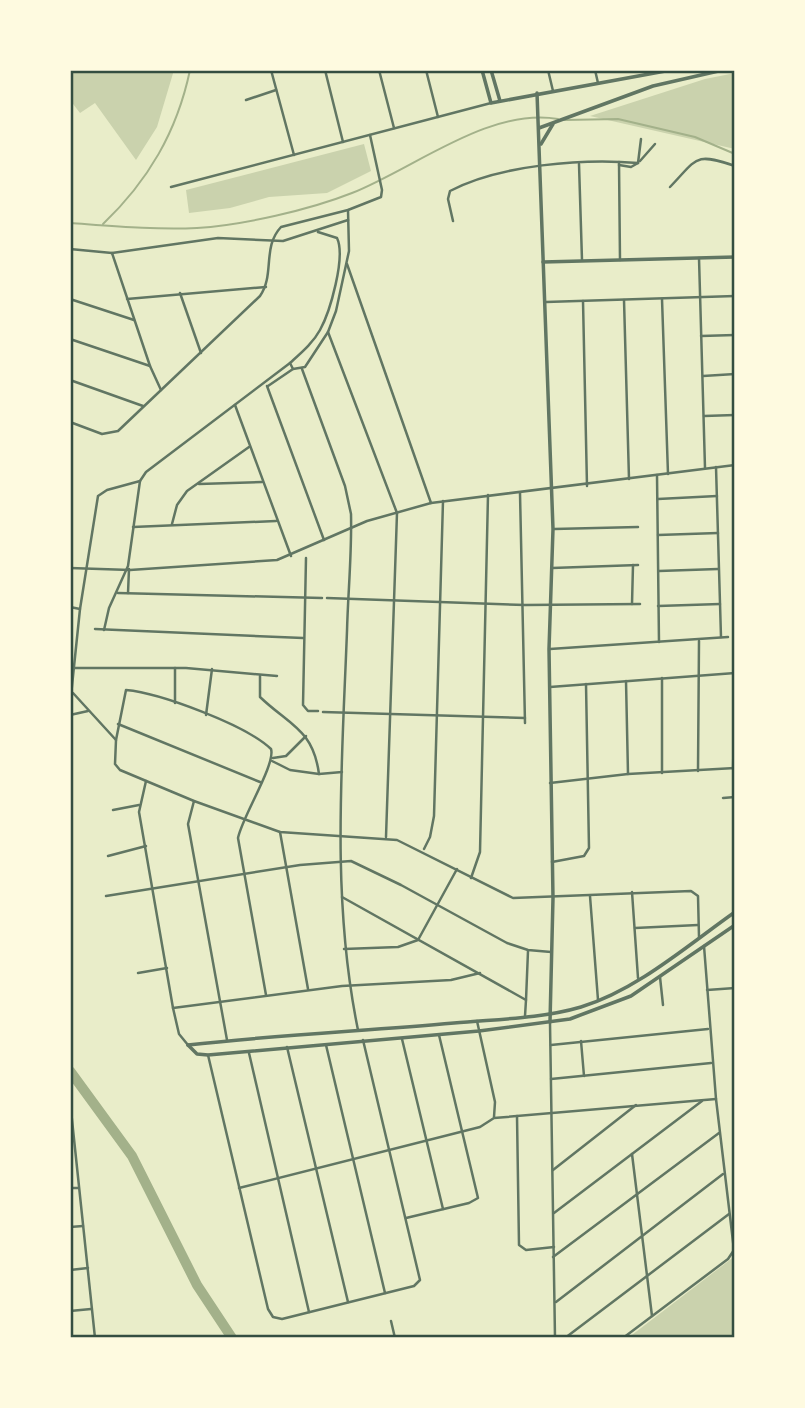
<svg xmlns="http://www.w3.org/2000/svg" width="805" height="1408" font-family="Quicksand,sans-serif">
<rect width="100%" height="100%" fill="#e9edc9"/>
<g fill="#cad2ad">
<polygon points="70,70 174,70 157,127 136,160 95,103 80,113 70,100"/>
<polygon points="735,73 735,149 590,116 705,79"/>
<polygon points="364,144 371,171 327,193 269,197 230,208 189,213 186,190"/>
<polygon points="735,1256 735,1338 628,1338"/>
</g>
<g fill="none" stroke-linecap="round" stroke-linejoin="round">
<g stroke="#a3b18a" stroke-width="2">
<polyline points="564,120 618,119 695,137 735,154"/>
<path d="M 70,223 C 112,226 155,230 197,228 C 243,225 309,210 352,193 C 415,168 489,107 558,119"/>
<path d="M 103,224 C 148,181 177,132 190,70"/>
</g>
<polyline stroke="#a3b18a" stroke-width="10" points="70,1071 132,1156 197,1285 232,1338"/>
<g stroke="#617663" stroke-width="2.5">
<polyline points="271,70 294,155"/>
<polyline points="325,70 343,142"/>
<polyline points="379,70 394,128"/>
<polyline points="426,70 438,117"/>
<polyline points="548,70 553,91"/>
<polyline points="595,70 598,83"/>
<polyline points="246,100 276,90"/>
<polyline points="640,161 655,144"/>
<polyline points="619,162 620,260"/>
<polyline points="638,163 641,139"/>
<polyline points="579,164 582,260"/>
<polyline points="619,165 631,167 638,163"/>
<polyline points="171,187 491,103"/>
<path d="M 670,187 C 698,158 694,152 735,166"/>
<path d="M 453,221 L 448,199 L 450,191 C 499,165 584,158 638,163"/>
<polyline points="70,249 112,253 218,238 283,241 348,220"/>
<polyline points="112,253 150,366 161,390"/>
<polyline points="699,258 705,468"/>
<polyline points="347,264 431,503"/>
<polyline points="180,293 201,353"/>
<polyline points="70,299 134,320"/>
<polyline points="127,299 266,287"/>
<polyline points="662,299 668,474"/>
<polyline points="624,300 629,479"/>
<polyline points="583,301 587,486"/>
<polyline points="546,302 735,296"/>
<polyline points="328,332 397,513 386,837"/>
<polyline points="701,336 735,335"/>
<polyline points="70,339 150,366"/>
<path d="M 293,369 L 290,363 C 301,353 313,343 320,330 C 330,312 346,257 337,238 L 318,232"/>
<path d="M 302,369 L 345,486 L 351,514 C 352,553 348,592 347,631 C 342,764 331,899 358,1030"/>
<polyline points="703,376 735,374"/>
<polyline points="70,380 143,406"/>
<polyline points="267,386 324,540"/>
<polyline points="268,386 293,369 305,367 328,332 336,311 349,251 348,210"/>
<polyline points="235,405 291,556"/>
<polyline points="704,416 735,415"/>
<path d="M 70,422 L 102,434 L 118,431 L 260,296 C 275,275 262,247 281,227 L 348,210 L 381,197 L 382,190 L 370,135"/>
<polyline points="716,467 721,637"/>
<polyline points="657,475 659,642"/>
<polyline points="199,484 262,482"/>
<polyline points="520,493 525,723"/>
<polyline points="658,499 717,496"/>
<polyline points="172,524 177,505 187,491 249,447"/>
<polyline points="133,527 276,521"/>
<polyline points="554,529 638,527"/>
<polyline points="658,535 718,533"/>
<polyline points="306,558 303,705 308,711 318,711"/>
<polyline points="70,568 130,570 277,560 367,521 431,503 735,465"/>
<polyline points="552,568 638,565"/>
<polyline points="659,571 718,569"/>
<polyline points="118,593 322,598"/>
<polyline points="128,593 129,569"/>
<polyline points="327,598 525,605 640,604"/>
<polyline points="632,604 633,565"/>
<polyline points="658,606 720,604"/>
<polyline points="70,607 80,609"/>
<polyline points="95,629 303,638"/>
<polyline points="104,630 109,608 128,566 140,481 146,472 290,363"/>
<polyline points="550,649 728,637"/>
<polyline points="74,668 186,668 277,676"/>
<path d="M 260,676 L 260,697 C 289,725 313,729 319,774 L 342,772"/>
<polyline points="626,681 628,774"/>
<polyline points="550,687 735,673"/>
<polyline points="73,693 116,740"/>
<polyline points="175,703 175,668"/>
<polyline points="70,705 80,609 98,496 107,490 140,481"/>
<polyline points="323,712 525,718"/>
<polyline points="70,715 88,711"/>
<polyline points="206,715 212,669"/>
<polyline points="118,724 260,782"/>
<polyline points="273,758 286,756 306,736"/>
<polyline points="272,761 290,770 319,774"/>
<polyline points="733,769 735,685"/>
<polyline points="698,771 699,641"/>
<polyline points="662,773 662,678"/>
<polyline points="146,781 139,812 173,1008 179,1034 188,1045"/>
<polyline points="550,783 628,774 735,768"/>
<polyline points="723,798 735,797"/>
<polyline points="194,801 188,824 227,1040"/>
<polyline points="113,810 139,805"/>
<polyline points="280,832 308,989"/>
<polyline points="424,849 430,837 434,816 443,501"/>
<polyline points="108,856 146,846"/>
<polyline points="552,862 584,856 589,848 586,684"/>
<polyline points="471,878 480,852 488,495"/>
<polyline points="632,892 638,978"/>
<polyline points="106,896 300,865 351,861 401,885 507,943 528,950 551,952"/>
<polyline points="590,896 598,1000"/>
<polyline points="342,897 526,1000 525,1016"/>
<polyline points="734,926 735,939"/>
<polyline points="635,928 698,925"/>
<polyline points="344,949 398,947 418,940 457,869"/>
<polyline points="138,973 167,968"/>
<polyline points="660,977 663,1005"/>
<polyline points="707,990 735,988"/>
<path d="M 266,995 L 238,838 C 242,817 276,764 271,749 C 246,725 160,693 126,690 L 116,740 L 115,764 L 120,770 L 194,801 L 280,832 L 397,840 L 513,898 L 691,891 L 698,896 L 699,937"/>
<polyline points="526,1000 528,951"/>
<polyline points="173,1008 342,986 451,980 480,973"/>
<polyline points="477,1021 495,1102 494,1117"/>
<polyline points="550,1023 555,1338"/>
<polyline points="402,1039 443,1209"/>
<polyline points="581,1041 584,1076"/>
<polyline points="326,1045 385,1293"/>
<polyline points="551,1045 708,1029"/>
<polyline points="287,1047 348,1302"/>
<polyline points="249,1053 309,1312"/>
<polyline points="208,1055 268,1309 273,1317 282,1319 414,1286 420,1280 363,1040"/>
<polyline points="551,1079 711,1063"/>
<polyline points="70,1101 95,1338"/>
<polyline points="517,1116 519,1245 526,1250 554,1247"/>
<polyline points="632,1154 652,1316"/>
<polyline points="553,1170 636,1105"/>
<polyline points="70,1188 78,1188"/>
<polyline points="239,1188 480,1127 494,1118 716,1099"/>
<polyline points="554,1213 702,1101"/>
<polyline points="406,1218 469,1203 478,1198 439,1035"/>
<polyline points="70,1227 83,1226"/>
<polyline points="553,1257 719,1133"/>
<polyline points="70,1270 88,1268"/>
<polyline points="556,1302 723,1174"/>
<polyline points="70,1311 91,1309"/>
<polyline points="391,1321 395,1338"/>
<polyline points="565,1338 729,1214"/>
<polyline points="623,1338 728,1259 734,1250 716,1099 704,946"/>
</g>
<g stroke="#617663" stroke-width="3.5">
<polyline points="482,70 491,103 671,70"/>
<polyline points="491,70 500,101"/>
<polyline points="537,93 553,529 549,649 553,898 550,1022"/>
<polyline points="539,128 653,86 723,70"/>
<polyline points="541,144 553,124"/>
<polyline points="543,262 735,257"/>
<polyline points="188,1045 197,1054 208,1055 479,1031 570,1019 631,996 735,925"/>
<path d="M 188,1045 C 276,1035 365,1031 454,1023 C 496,1019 540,1019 581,1007 C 637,990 688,945 735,912"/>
</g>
</g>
<rect width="805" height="1408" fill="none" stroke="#fefae0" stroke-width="144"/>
<rect x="72" y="72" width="661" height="1264" fill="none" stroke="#344e41" stroke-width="2.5"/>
</svg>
